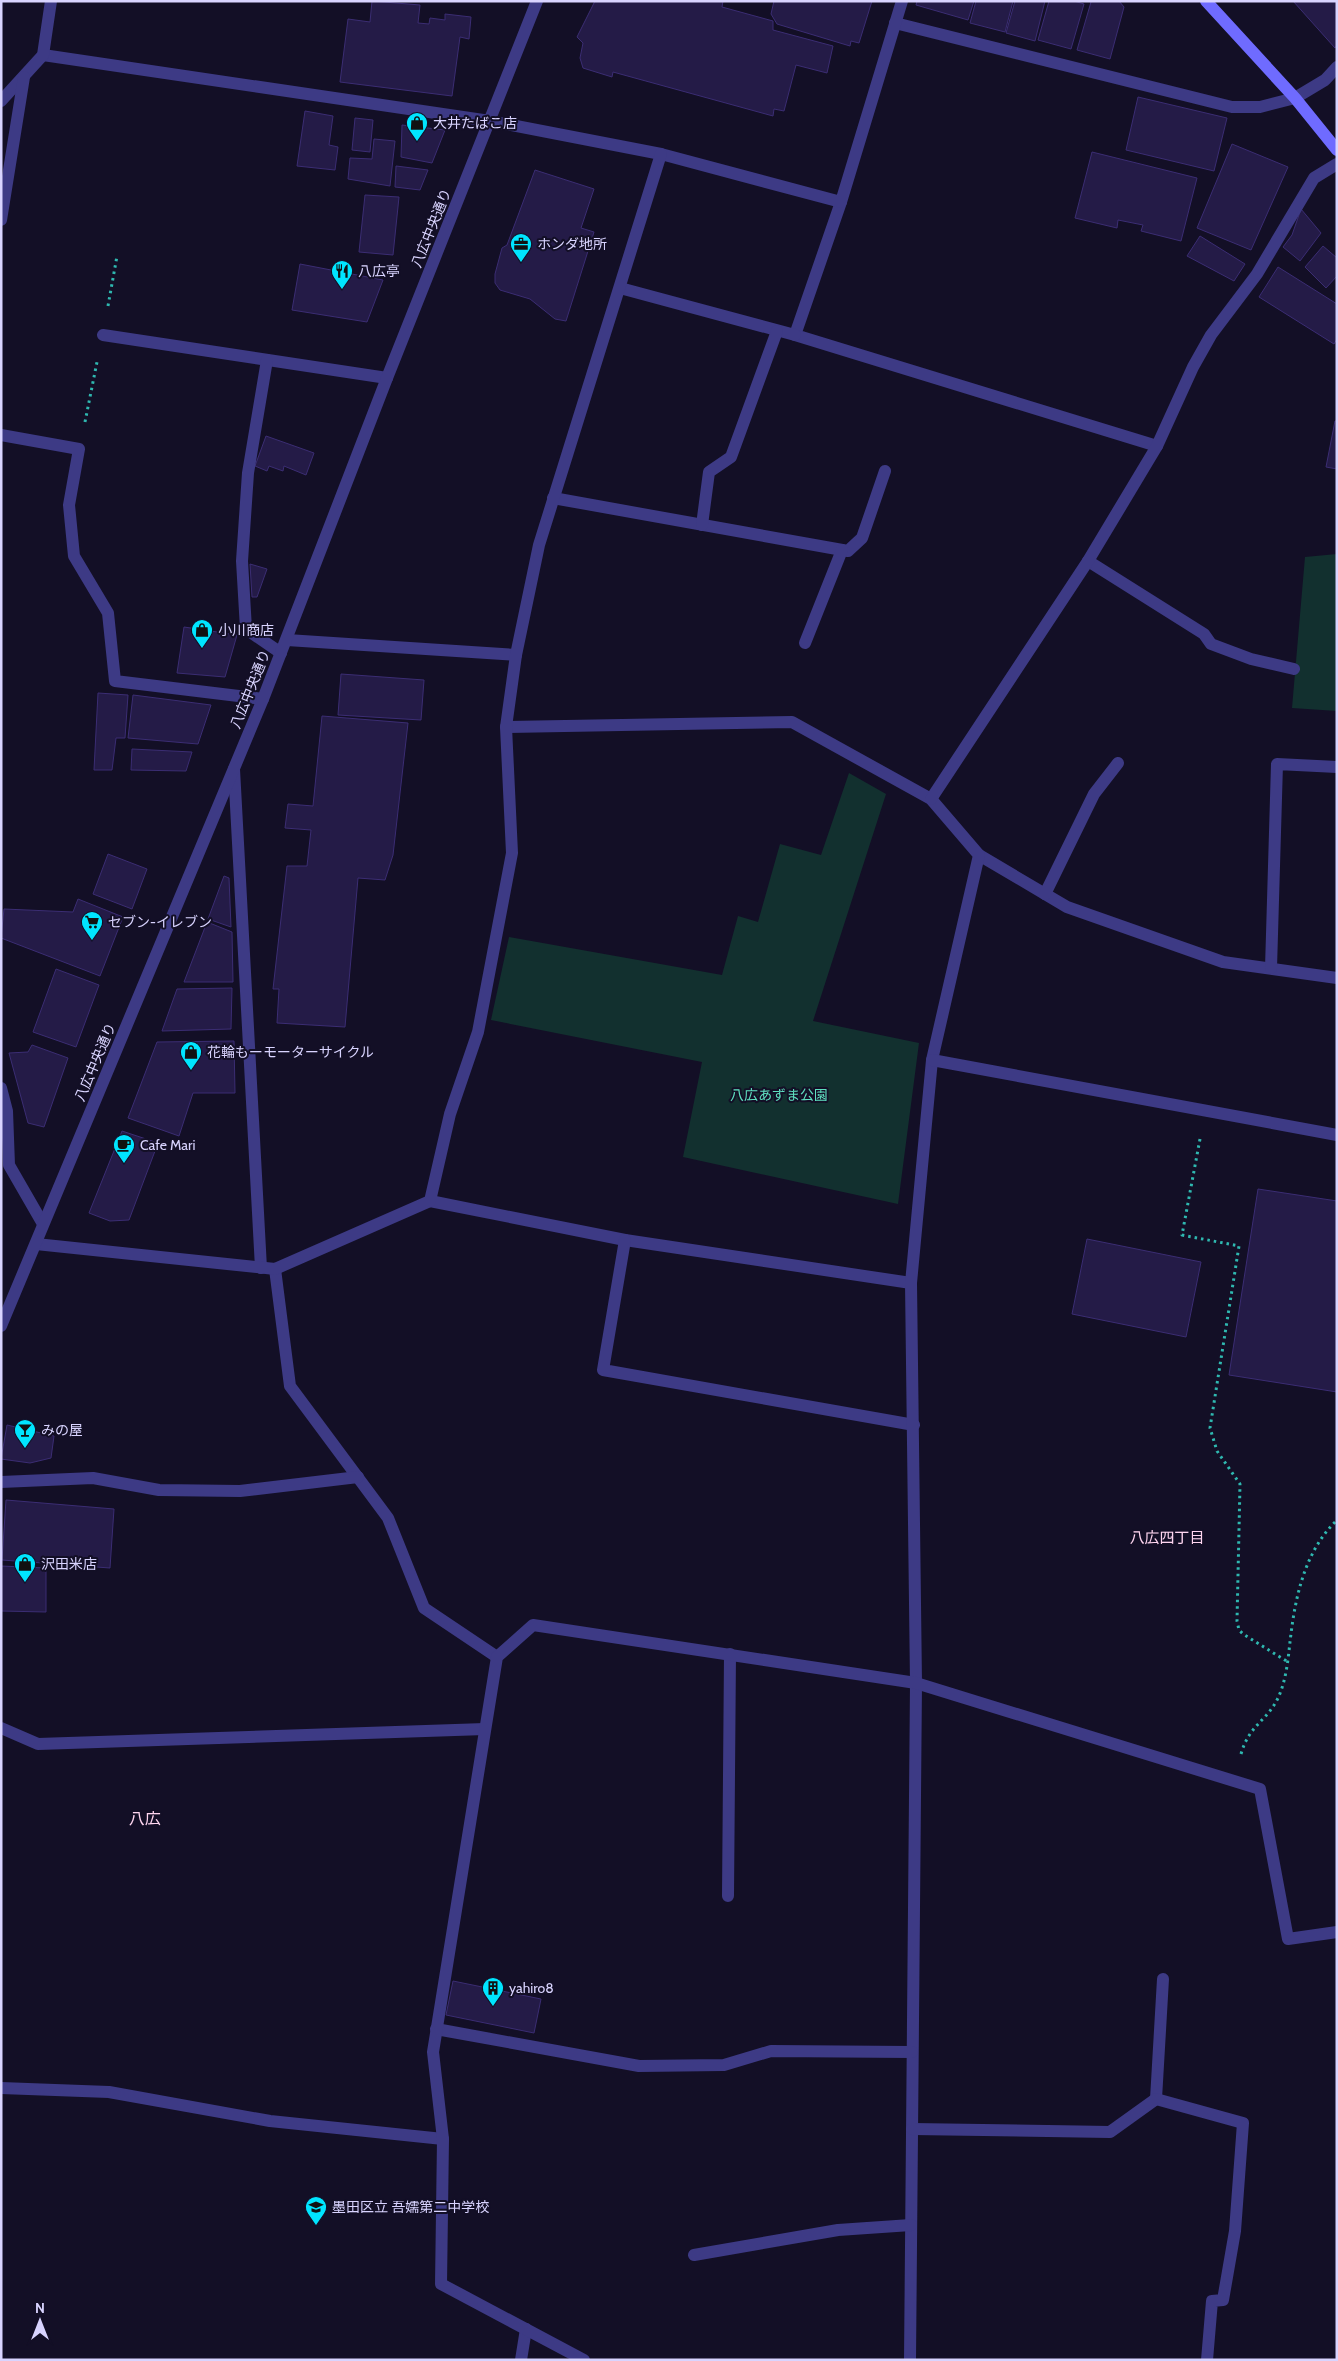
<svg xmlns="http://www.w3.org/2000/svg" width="1338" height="2361" font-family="Cabin,'Noto Sans JP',sans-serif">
<rect width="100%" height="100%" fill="#130f26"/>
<g fill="#12302f">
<polygon points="1337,554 1337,711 1292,708 1305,557"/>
<polygon points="849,773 886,794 813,1021 919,1043 898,1204 683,1157 702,1062 491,1020 509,937 722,975 738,916 758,922 780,844 821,855"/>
</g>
<g fill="#241b47" stroke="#3b2d73">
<polygon points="372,1 420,5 418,23 429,24 430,18 445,20 445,14 471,17 469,39 460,37 452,96 340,82 348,19 370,22"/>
<polygon points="595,1 723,1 722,7 773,21 773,30 833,46 827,73 796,65 784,111 774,109 773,116 613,72 612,77 583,68 580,58 583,43 577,37"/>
<polygon points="774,1 872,1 859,43 851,41 850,46 777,24 771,14"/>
<polygon points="917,1 974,1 968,20 916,5"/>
<polygon points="976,1 1013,1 1005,32 970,23"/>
<polygon points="1015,1 1045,1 1035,41 1006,33"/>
<polygon points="1049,1 1074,1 1084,4 1071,49 1038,40"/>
<polygon points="1089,1 1119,1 1124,7 1110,59 1077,50 1091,2"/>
<polygon points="1293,1 1337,1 1337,45 1335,48"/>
<polygon points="1138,97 1227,118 1214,171 1126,150"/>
<polygon points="305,111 333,116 329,145 338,147 335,170 297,166"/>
<polygon points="355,118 373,120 370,152 352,150"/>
<polygon points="402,125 445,130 432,163 401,157"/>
<polygon points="374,139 395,141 390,186 348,179 350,158 372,159"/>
<polygon points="1232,144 1288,167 1251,250 1197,228"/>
<polygon points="1092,152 1197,178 1181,241 1141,231 1143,225 1118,220 1117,228 1075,218"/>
<polygon points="396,166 428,170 420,190 395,187"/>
<polygon points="535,170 594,189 581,228 594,232 566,321 555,319 530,299 500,290 495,283 495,274 502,248 507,245"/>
<polygon points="365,195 399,197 393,255 359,252"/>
<polygon points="1301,209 1321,233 1300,261 1283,247 1292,235"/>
<polygon points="1200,236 1245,264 1234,281 1187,256"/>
<polygon points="1323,246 1337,258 1337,276 1326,288 1305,267"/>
<polygon points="300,264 383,280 367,322 292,310"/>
<polygon points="1278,267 1337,304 1337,339 1334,344 1259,297"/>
<polygon points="1335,421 1337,421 1337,469 1326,467"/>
<polygon points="266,436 314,453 306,475 284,466 283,471 269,466 267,471 255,466"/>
<polygon points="250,564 267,569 257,597 252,597"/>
<polygon points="184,627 237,635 225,677 177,673"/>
<polygon points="341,674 424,680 421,720 338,715"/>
<polygon points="98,693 128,695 125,738 116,738 112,770 94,770"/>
<polygon points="133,695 211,705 198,744 128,738"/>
<polygon points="322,716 408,723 393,855 385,880 358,878 345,1027 277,1023 279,989 273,989 287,866 307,866 311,830 285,828 288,804 313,806"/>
<polygon points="132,749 192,752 186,771 131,770"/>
<polygon points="108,854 147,869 132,909 93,894"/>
<polygon points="224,876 229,878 231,927 208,919"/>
<polygon points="78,899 123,917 100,976 1,938 4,909 73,912"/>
<polygon points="207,922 232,932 233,982 184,982"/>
<polygon points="56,969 99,985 76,1047 33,1032"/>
<polygon points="232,988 231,1029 162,1031 177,989"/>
<polygon points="234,1041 235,1093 193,1093 179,1136 128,1118 157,1042"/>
<polygon points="32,1045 68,1058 44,1127 28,1123 9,1053 28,1052"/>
<polygon points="122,1131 158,1143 129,1220 110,1221 89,1213"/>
<polygon points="1258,1189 1337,1201 1337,1392 1229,1375"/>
<polygon points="1087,1239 1201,1262 1186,1337 1072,1314"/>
<polygon points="7,1425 54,1436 51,1458 30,1463 1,1459"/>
<polygon points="6,1500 114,1509 110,1568 2,1560"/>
<polygon points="1,1566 46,1568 46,1612 1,1611"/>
<polygon points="453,1981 541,1999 534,2033 446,2015"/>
</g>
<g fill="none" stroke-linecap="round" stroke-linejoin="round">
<g stroke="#2fb8b0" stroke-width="3" stroke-dasharray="2.5 4" stroke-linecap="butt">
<polyline points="108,306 117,256"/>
<polyline points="85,422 97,362"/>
<polyline points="1200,1139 1182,1235 1239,1246 1210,1428 1217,1451 1240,1484 1237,1621 1239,1630 1243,1634 1288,1662"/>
<path d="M 1241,1754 C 1249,1725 1267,1721 1278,1698 C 1286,1681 1288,1660 1290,1642 C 1295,1598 1304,1552 1337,1520"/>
</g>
<g stroke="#3d3a85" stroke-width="12">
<polyline points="1295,98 1325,80 1337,67"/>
<polyline points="841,202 795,335 1157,446"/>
<polyline points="620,288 795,335"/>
<polyline points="103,335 387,378"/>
<polyline points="267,360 248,473 242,561 246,629 281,653"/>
<polyline points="1,435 79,449 69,505 74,556 108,613 115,681 263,699"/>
<polyline points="553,498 848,551 862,538 885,471"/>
<polyline points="702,525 709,472 731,457 777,331"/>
<polyline points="1088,561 1204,634 1211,644 1251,659 1294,669"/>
<polyline points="287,640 516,655"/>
<polyline points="805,643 842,550"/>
<polyline points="234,769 261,1268"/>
<polyline points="979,855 1067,907 1223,962 1337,978"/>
<polyline points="1045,894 1094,794 1118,763"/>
<polyline points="1271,968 1277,764 1337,767"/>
<polyline points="430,1201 625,1240 911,1283"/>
<polyline points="625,1240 603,1370 914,1425"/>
<polyline points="275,1269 290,1386 388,1518 424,1608 497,1657"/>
<polyline points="1,1482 93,1478 159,1490 240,1491 358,1477"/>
</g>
<g stroke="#3d3a85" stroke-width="12">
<polyline points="895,23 1232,107 1260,107 1295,98"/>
<polyline points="43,55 490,121 661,154 841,202 902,1"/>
<polyline points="1,101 43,55 51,1"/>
<polyline points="1,220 24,77"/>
<polyline points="506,727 792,722 931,799 979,855 932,1060 911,1283 916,1683 910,2360"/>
<polyline points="931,799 1088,561 1157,446 1193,367 1211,335 1257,274 1314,178 1337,164"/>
<polyline points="932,1060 1337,1135"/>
<polyline points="1,1088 7,1111 9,1165 43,1224"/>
<polyline points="36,1244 275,1269 430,1201 450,1114 478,1032 512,853 506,727 516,655 539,545 661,154"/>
<polyline points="1,1728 38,1744 485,1729"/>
<polyline points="728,1896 730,1654"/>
<polyline points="436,2029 639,2066 724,2065 771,2051 912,2052"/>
<polyline points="1,2088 109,2092 270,2121 443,2139"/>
<polyline points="1156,2099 1163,1979"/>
<polyline points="912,2129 1110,2132 1156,2099 1243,2123 1235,2231 1223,2300 1212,2301 1207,2360"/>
<polyline points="694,2255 838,2230 911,2225"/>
<polyline points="521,2360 526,2329"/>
<polyline points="584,2360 441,2284 443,2139 433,2052 497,1657 533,1625 916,1683 1260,1789 1288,1939 1337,1932"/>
</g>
<polyline stroke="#3d3a85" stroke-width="12" points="1,1326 263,699 387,378 537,1"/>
<polyline stroke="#6f6bff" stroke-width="12" points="1206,1 1295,98 1337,150"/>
</g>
<defs>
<g id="shop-pin" transform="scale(1.125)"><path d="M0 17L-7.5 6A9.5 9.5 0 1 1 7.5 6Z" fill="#00e5ff" stroke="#130f26"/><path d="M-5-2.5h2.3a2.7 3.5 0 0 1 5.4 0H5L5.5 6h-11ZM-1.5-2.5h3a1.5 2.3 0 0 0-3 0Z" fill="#111"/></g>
<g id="office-pin" transform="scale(1.125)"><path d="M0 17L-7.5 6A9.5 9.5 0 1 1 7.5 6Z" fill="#00e5ff" stroke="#130f26"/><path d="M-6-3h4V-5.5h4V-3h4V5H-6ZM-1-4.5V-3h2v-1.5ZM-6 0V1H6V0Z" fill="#111"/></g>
<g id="restaurant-pin" transform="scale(1.125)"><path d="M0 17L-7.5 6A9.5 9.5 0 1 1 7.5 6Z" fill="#00e5ff" stroke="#130f26"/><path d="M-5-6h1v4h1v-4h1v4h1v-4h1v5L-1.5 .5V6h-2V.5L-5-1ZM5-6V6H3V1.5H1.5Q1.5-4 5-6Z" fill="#111"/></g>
<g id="supermarket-pin" transform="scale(1.125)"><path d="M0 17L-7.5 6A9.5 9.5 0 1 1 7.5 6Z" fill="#00e5ff" stroke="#130f26"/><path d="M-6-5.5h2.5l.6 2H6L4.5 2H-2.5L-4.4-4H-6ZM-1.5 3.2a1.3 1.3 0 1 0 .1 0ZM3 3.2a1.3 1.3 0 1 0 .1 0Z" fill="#111"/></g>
<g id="cafe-pin" transform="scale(1.125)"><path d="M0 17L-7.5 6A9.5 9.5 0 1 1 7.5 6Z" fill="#00e5ff" stroke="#130f26"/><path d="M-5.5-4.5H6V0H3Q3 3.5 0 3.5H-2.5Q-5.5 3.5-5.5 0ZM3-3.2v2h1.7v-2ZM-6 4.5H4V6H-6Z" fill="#111"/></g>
<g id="bar-pin" transform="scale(1.125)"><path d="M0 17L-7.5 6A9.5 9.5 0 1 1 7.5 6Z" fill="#00e5ff" stroke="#130f26"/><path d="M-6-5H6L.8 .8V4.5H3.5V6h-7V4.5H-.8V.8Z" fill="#111"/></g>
<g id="building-pin" transform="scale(1.125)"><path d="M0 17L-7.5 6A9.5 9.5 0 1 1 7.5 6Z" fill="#00e5ff" stroke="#130f26"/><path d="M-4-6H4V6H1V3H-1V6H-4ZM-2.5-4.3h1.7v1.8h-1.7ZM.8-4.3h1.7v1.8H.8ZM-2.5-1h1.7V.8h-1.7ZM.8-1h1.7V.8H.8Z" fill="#111"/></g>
<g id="school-pin" transform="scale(1.125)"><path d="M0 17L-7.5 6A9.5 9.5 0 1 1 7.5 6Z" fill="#00e5ff" stroke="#130f26"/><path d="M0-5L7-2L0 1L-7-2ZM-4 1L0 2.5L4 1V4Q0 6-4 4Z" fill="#111"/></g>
</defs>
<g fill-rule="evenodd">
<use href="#shop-pin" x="417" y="123"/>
<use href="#office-pin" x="521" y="244"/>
<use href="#restaurant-pin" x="342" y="271"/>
<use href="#shop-pin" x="202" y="630"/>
<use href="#supermarket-pin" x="92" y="922"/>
<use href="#shop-pin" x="191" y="1052"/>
<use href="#cafe-pin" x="124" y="1145"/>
<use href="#bar-pin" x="25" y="1430"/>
<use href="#shop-pin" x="25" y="1564"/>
<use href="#building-pin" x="493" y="1988"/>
<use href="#school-pin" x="316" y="2207"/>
</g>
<g text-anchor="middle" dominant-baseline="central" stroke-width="4" stroke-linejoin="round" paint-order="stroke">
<g font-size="14" fill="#d9d4ff" stroke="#130f26" text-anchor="start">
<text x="433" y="123">大井たばこ店</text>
<text x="537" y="244">ホンダ地所</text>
<text x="358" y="271">八広亭</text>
<text x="218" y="630">小川商店</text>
<text x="108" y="922">セブン-イレブン</text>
<text x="207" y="1052">花輪もーモーターサイクル</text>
<text x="140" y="1145">Cafe Mari</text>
<text x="41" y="1430">みの屋</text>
<text x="41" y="1564">沢田米店</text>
<text x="509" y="1988">yahiro8</text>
<text x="332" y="2207">墨田区立 吾嬬第二中学校</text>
</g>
<g font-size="14" fill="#d9d4ff" stroke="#130f26">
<text transform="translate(431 228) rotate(-68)">八広中央通り</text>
<text transform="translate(250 689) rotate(-68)">八広中央通り</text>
<text transform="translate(95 1062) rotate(-67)">八広中央通り</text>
</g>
<g font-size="14" fill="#5fe0c0" stroke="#130f26">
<text x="779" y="1095">八広あずま公園</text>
</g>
<g font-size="15" fill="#ffd6f0" stroke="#130f26">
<text x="1167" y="1538">八広四丁目</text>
</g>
<g font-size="16" fill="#ffd6f0" stroke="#130f26">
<text x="145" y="1818">八広</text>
</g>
</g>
<rect width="1338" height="2361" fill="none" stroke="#d9d4ff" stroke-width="5"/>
<g transform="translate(40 2321)" stroke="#130f26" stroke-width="4" paint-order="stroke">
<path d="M0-4L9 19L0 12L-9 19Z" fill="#d9d4ff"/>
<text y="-8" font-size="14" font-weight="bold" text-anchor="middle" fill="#d9d4ff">N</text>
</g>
</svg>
